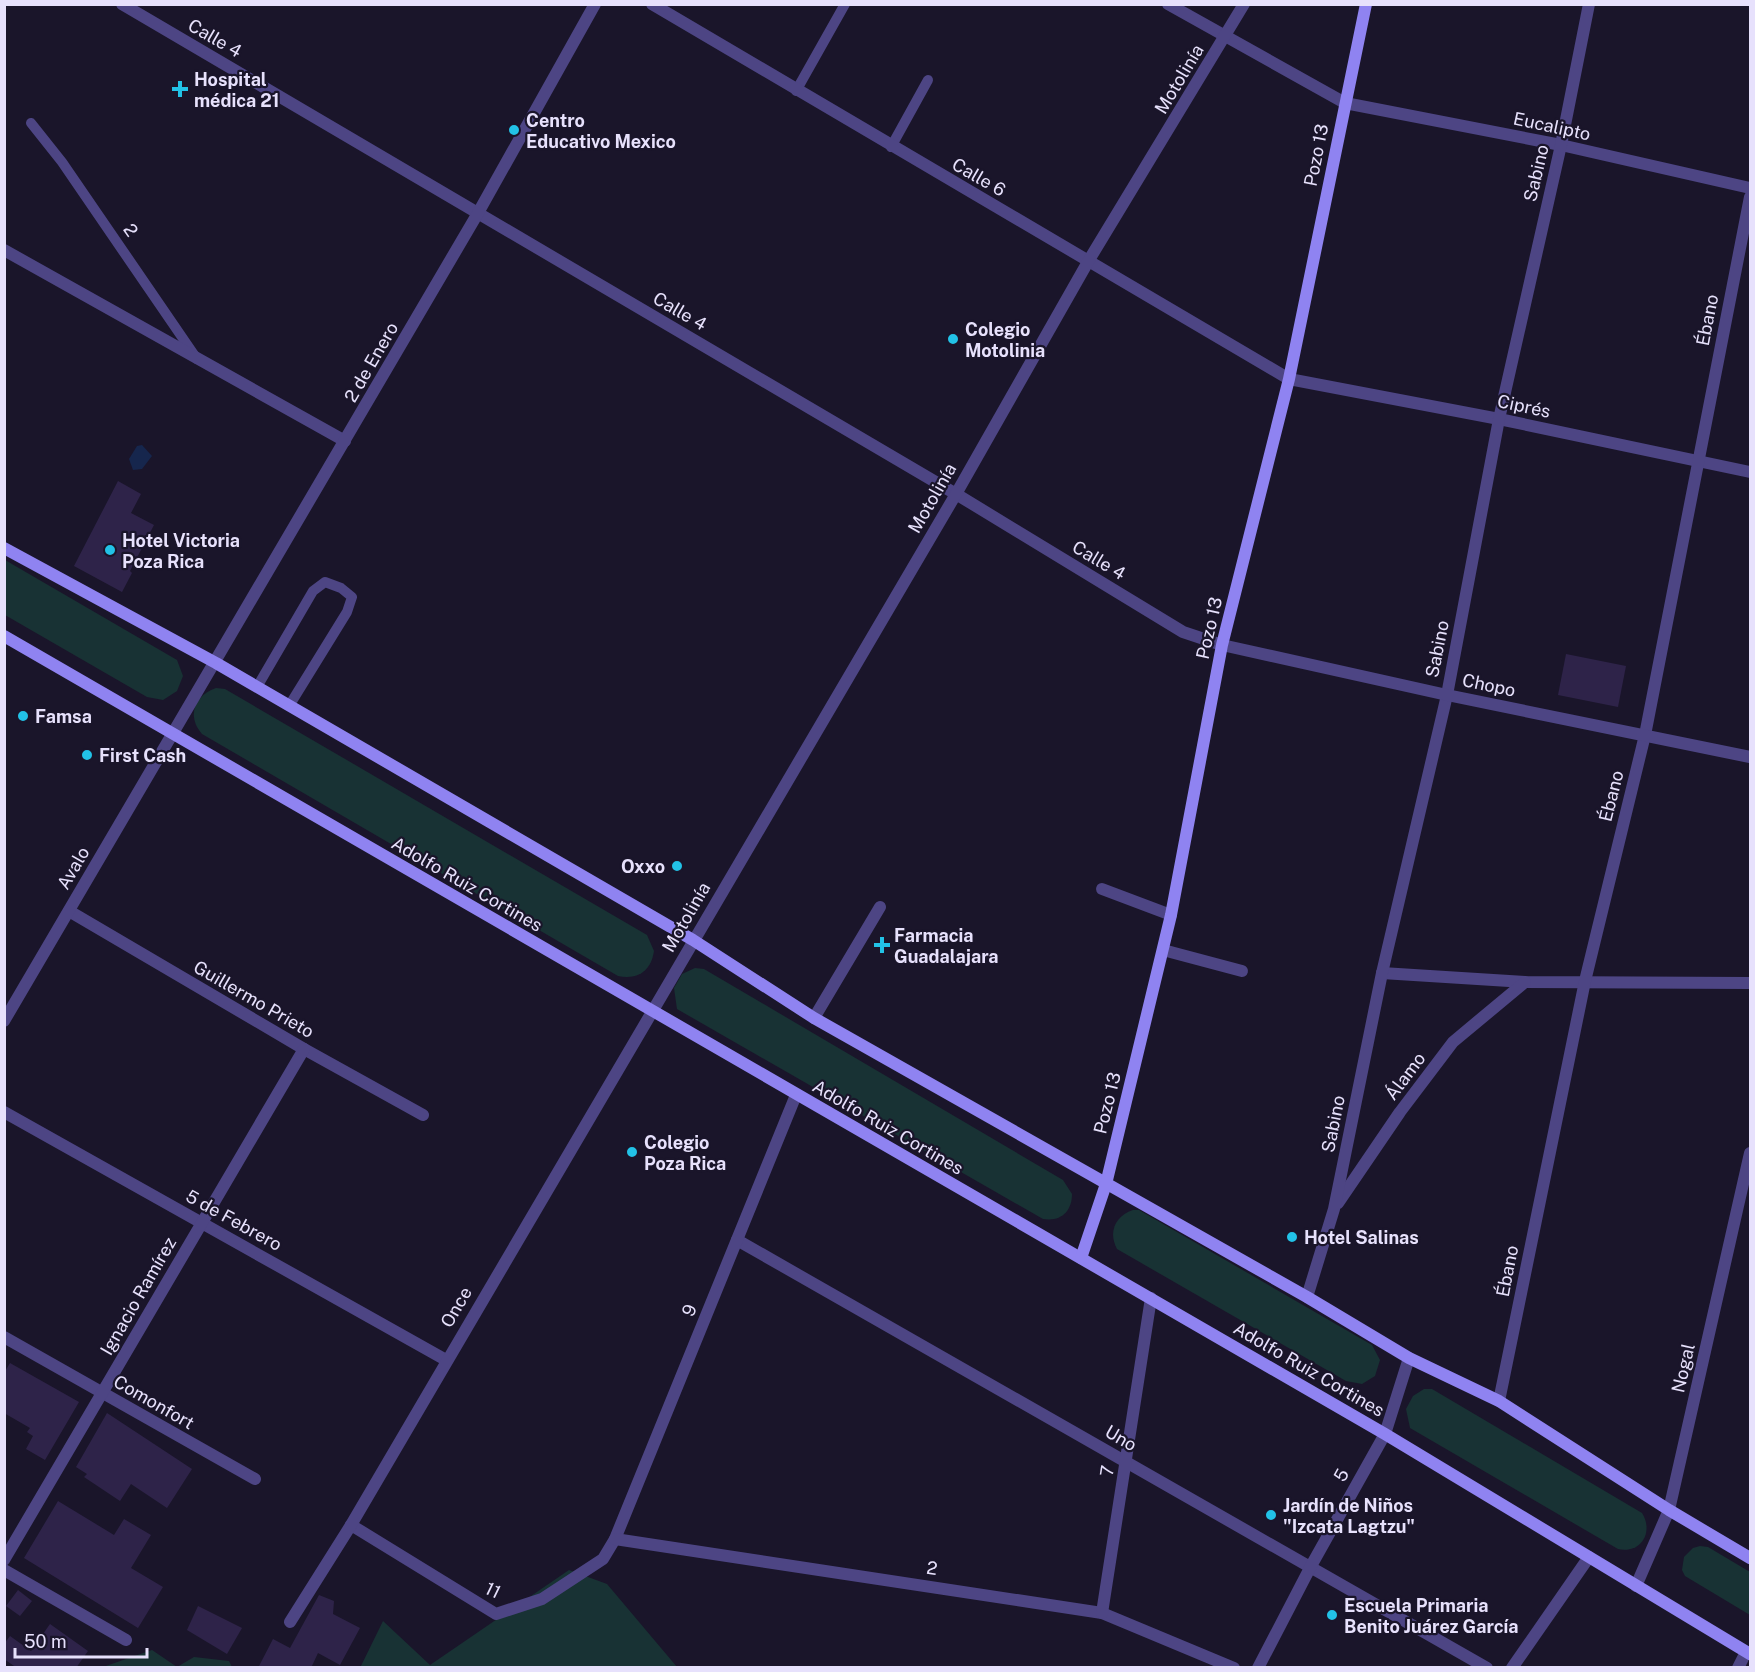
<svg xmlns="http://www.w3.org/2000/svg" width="1755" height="1672" font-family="'Public Sans',sans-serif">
<rect width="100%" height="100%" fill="#1a152a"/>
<g fill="#183234">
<polygon points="5,560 177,660 183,676 177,691 163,700 147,697 5,615"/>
<path d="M 216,688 L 225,689 L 647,935 L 654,951 C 651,971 638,980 618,976 L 202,734 C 186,716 195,695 216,688 Z"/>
<path d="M 695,968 L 704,969 L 1063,1180 L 1072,1194 C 1072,1211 1061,1222 1043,1219 L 677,1009 L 674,988 L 682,974 Z"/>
<path d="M 1133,1210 L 1139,1210 L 1372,1345 L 1380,1360 L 1375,1376 L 1362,1384 L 1346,1381 L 1117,1249 C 1108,1232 1115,1216 1133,1210 Z"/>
<path d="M 1424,1389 L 1432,1389 L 1642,1513 C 1654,1532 1641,1554 1618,1549 L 1410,1428 L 1406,1409 L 1413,1396 Z"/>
<polygon points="1700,1546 1708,1547 1750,1572 1750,1615 1685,1576 1682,1570 1684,1557 1693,1548"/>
<polygon points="569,1570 607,1584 677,1667 360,1668 383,1621 430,1665"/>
<polygon points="152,1650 177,1667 194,1657 229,1661 232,1667 103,1667"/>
</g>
<polygon fill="#16264d" points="142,445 152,456 142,469 133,470 129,459 137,446"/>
<g fill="#2e2349">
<polygon points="118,481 141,494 131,513 154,525 130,571 132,573 122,592 74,566"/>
<polygon points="1566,654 1626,666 1618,707 1558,695"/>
<polygon points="10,1363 79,1402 45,1460 26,1449 33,1436 27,1432 30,1428 4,1413 4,1373"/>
<polygon points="107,1413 192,1469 167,1508 131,1484 120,1501 84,1477 87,1474 76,1467"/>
<polygon points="58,1501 114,1535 124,1519 151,1535 131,1568 163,1587 138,1628 24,1558"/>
<polygon points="18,1590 32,1601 20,1616 6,1606"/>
<polygon points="319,1595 334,1601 333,1614 360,1628 340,1665 318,1653 311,1668 258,1668 273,1639 290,1648"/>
<polygon points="198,1606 242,1628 227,1654 187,1630"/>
<polygon points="50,1624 88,1651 76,1668 17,1668 4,1659 4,1644 10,1636 31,1651"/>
</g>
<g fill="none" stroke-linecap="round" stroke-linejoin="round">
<g stroke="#4d4584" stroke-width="10">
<polyline points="796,91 845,4"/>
<polyline points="31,123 62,162 197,359"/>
<polyline points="891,147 928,80"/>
<polyline points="257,687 313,591 325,582 341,588 352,597 347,612 289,706"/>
</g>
<g stroke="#4d4584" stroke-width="12">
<polyline points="122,4 956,494 1183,632 1222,645"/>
<polyline points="652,4 1289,379 1499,419 1750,472"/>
<polyline points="1168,4 1345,103 1561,145 1750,188"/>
<polyline points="4,250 345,441"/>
<polyline points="1102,889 1171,915"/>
<polyline points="69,911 304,1049 423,1115"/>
<polyline points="1163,950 1242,971"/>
<polyline points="1382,973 1525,982 1750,983"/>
<polyline points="814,1018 880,907"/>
<polyline points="4,1021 478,213 595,4"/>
<polyline points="4,1112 446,1360"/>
<polyline points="1338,1203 1400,1112 1453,1042 1525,982"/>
<polyline points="737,1240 1487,1668"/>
<polyline points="1307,1297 1334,1209 1382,973 1447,695 1499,419 1561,145 1589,4"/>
<polyline points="4,1337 255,1479"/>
<polyline points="1499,1401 1585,981 1645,735 1750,197"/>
<polyline points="351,1525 496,1614 542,1599 603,1559 615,1539 796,1095"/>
<polyline points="615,1539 1102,1613 1234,1668"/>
<polyline points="4,1560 304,1049"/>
<polyline points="4,1570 126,1640"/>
<polyline points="1636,1586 1669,1510 1750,1153"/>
<polyline points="1102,1613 1151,1298"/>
<polyline points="290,1622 351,1525 956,494 1089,260 1244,4"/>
<polyline points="1258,1668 1311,1566 1385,1434 1409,1358"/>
<polyline points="1512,1668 1589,1557"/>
<polyline points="1738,1668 1746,1652"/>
</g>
<polyline stroke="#4d4584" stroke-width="12" points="1222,645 1447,695 1750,757"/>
<g stroke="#8f83f1" stroke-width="12">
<polyline points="4,548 216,663 693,940 814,1018 1307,1297 1409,1358 1499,1401 1669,1510 1750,1558"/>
<polyline points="4,636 1385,1434 1750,1654"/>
<polyline points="1081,1258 1106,1184 1171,915 1222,645 1289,379 1366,4"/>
</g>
</g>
<g fill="#22c2e7" stroke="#1a152a" stroke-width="2">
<path d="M177 80h6v6h6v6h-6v6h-6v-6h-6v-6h6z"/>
<circle cx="514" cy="130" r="6"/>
<circle cx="953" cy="339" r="6"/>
<circle cx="110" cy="550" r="6"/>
<circle cx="23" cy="716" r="6"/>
<circle cx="87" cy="755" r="6"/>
<circle cx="677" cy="866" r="6"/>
<path d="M879 936h6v6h6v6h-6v6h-6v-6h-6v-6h6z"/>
<circle cx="632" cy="1152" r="6"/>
<circle cx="1292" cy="1237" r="6"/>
<circle cx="1271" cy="1515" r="6"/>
<circle cx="1332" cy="1615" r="6"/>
</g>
<g text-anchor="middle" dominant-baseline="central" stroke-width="4.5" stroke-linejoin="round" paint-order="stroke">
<g font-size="18" fill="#e7e1fc" stroke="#1a152a">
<text transform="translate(215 38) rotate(30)">Calle 4</text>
<text transform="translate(1179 79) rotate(-59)">Motolinía</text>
<text transform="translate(1552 126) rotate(12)">Eucalipto</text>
<text transform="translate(1316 155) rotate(-79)">Pozo 13</text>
<text transform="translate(1536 173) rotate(-77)">Sabino</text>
<text transform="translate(979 177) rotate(30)">Calle 6</text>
<text transform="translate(131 230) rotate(55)">2</text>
<text transform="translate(680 311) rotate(30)">Calle 4</text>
<text transform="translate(1707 320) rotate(-79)">Ébano</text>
<text transform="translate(371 362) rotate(-60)">2 de Enero</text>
<text transform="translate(1524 406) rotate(12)">Ciprés</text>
<text transform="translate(932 498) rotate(-60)">Motolinía</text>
<text transform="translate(1099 560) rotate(31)">Calle 4</text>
<text transform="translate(1209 628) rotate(-77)">Pozo 13</text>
<text transform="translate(1437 649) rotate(-79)">Sabino</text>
<text transform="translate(1489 685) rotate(12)">Chopo</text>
<text transform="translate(1611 796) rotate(-76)">Ébano</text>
<text transform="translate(73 868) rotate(-60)">Avalo</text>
<text transform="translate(467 884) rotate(30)">Adolfo Ruiz Cortines</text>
<text transform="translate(686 917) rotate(-60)">Motolinía</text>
<text transform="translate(254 999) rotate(30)">Guillermo Prieto</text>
<text transform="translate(1405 1076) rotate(-53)">Álamo</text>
<text transform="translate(1107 1103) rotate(-76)">Pozo 13</text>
<text transform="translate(1333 1124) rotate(-79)">Sabino</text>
<text transform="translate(888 1127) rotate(30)">Adolfo Ruiz Cortines</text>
<text transform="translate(234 1220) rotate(29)">5 de Febrero</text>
<text transform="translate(1507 1271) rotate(-79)">Ébano</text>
<text transform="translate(138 1296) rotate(-60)">Ignacio Ramírez</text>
<text transform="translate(456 1307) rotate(-60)">Once</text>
<text transform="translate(689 1310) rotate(-68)">9</text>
<text transform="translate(1683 1368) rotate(-77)">Nogal</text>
<text transform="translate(1309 1369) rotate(30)">Adolfo Ruiz Cortines</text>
<text transform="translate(154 1402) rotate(30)">Comonfort</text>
<text transform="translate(1121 1438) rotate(30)">Uno</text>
<text transform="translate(1107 1471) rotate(-81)">7</text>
<text transform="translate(1341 1475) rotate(-61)">5</text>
<text transform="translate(932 1568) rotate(9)">2</text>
<text transform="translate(493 1590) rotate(26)">11</text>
</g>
<g font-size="18" font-weight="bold" fill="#e7e1fc" stroke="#1a152a" text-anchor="start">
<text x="194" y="79">Hospital<tspan x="194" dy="21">médica 21</tspan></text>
<text x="526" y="120">Centro<tspan x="526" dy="21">Educativo Mexico</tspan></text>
<text x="965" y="329">Colegio<tspan x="965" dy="21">Motolinia</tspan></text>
<text x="122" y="540">Hotel Victoria<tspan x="122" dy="21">Poza Rica</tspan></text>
<text x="35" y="716">Famsa</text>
<text x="99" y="755">First Cash</text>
<text x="665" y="866" text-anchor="end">Oxxo</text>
<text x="894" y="935">Farmacia<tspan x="894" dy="21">Guadalajara</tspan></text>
<text x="644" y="1142">Colegio<tspan x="644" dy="21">Poza Rica</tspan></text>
<text x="1304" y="1237">Hotel Salinas</text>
<text x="1283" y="1505">Jardín de Niños<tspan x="1283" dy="21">"Izcata Lagtzu"</tspan></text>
<text x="1344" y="1605">Escuela Primaria<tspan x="1344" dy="21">Benito Juárez García</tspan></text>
</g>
</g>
<rect width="1755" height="1672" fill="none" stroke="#e7e1fc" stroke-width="12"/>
<path d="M15 1648v9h132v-9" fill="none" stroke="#e7e1fc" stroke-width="3"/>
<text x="24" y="1648" font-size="18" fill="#e7e1fc" stroke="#1a152a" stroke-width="4.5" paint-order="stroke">50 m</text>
</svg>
